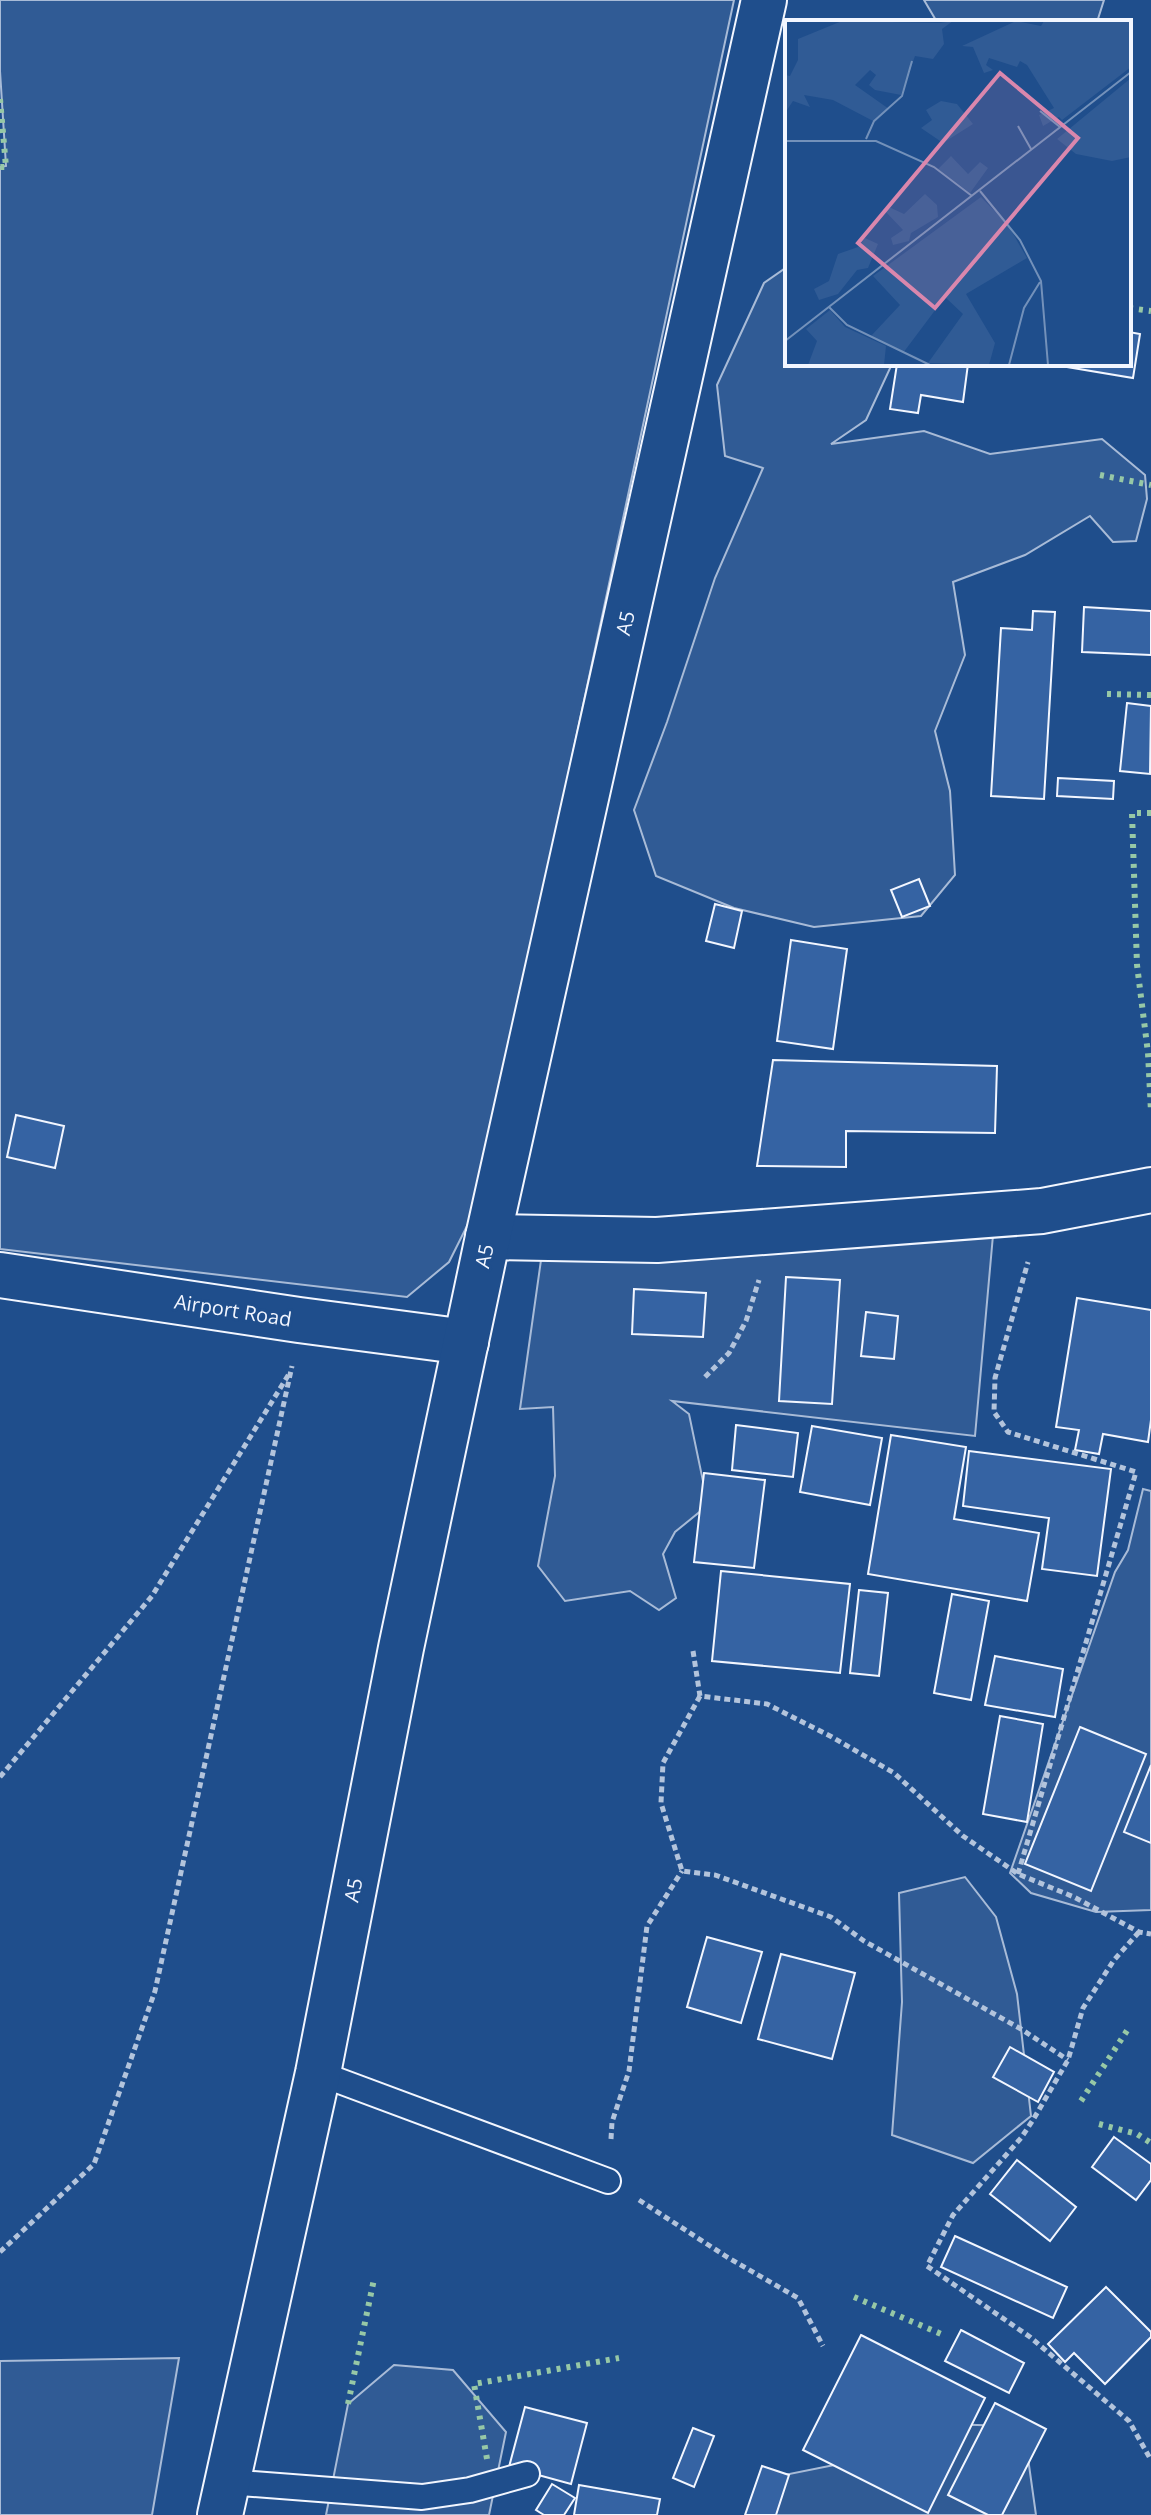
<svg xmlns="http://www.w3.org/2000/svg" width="1151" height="2515" font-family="'Open Sans',sans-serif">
<rect width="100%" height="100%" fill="#1f4e8c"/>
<g fill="#305b95" stroke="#a8bbd7" stroke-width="2">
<polygon points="0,0 734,0 475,1210 449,1262 407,1297 0,1249 0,167 6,166 0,71"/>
<polygon points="924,0 1104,0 1097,22 937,22"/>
<polygon points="787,267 787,364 892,364 866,420 831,444 924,431 990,454 1102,439 1145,475 1147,499 1136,541 1113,542 1090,516 1025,555 953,582 965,655 935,731 950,791 955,875 921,916 814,927 734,908 656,876 634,810 667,722 715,578 763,468 725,456 717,385 764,283"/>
<polygon points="994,1224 975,1436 672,1401 689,1414 708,1505 675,1532 663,1554 676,1598 659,1610 630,1591 565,1601 538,1566 555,1476 553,1407 520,1409 542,1253"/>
<polygon points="1143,1489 1151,1491 1151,1910 1096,1912 1031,1893 1010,1873 1115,1572 1128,1550"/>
<polygon points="965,1877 996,1917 1017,1994 1031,2116 973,2163 892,2135 902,2002 899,1893"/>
<polygon points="179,2358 152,2515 0,2515 0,2361"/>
<polygon points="394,2365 453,2370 506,2432 489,2515 326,2515 348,2404"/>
<polygon points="912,2423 1009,2426 1027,2451 1036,2515 756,2515 769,2478 874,2457"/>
</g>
<g fill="#3563a3" stroke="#f2f6ff" stroke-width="2">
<polygon points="1129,332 1140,334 1133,378 1049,364 1129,364"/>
<polygon points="897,364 968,364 963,402 921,395 918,413 890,409"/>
<polygon points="1084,607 1151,611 1151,655 1082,652"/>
<polygon points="1033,611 1055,612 1044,799 991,796 1001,628 1032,630"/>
<polygon points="1127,703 1151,706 1150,774 1120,771"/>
<polygon points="1058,778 1114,781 1113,799 1057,796"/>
<polygon points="919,879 930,906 902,917 891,890"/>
<polygon points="715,904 742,911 734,948 706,941"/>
<polygon points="791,940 847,949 833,1049 777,1041"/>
<polygon points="773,1060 997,1066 995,1133 846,1131 846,1167 757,1166"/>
<polygon points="16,1115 64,1126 55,1168 7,1157"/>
<polygon points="786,1277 840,1280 832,1404 779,1401"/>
<polygon points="634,1289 706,1293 703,1337 632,1334"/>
<polygon points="1077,1298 1151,1310 1151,1420 1148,1442 1103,1434 1099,1454 1075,1450 1079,1430 1056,1427"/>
<polygon points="866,1312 898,1316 894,1359 861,1356"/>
<polygon points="736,1425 798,1433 793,1477 732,1470"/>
<polygon points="812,1426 882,1438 870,1505 800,1492"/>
<polygon points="891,1435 966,1447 954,1519 1039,1533 1027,1601 868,1574"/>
<polygon points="969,1451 1111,1469 1097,1576 1042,1569 1049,1518 963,1506"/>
<polygon points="704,1473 765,1480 754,1568 694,1562"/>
<polygon points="721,1571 850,1584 840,1673 712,1661"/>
<polygon points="859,1590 888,1593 879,1676 850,1673"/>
<polygon points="952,1594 989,1601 971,1700 934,1693"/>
<polygon points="995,1656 1063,1669 1055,1717 985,1705"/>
<polygon points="1000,1716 1043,1724 1027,1822 983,1814"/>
<polygon points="1080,1727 1146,1754 1091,1891 1025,1864"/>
<polygon points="1151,1765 1151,1843 1124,1832"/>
<polygon points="707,1937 762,1952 741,2023 687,2007"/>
<polygon points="781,1954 855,1973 832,2059 758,2039"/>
<polygon points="1010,2047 1054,2072 1038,2102 993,2077"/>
<polygon points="1114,2137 1151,2164 1151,2180 1136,2200 1092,2167"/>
<polygon points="1017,2160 1076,2207 1050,2241 990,2194"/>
<polygon points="955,2236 1067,2287 1053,2318 941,2267"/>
<polygon points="1106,2287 1151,2332 1151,2337 1105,2384 1074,2353 1065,2362 1048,2344"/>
<polygon points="961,2330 1024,2363 1009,2393 945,2361"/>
<polygon points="861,2335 985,2398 928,2513 803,2450"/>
<polygon points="995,2403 1046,2429 1002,2515 988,2515 948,2495"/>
<polygon points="525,2407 587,2423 571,2484 509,2467"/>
<polygon points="693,2428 714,2436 694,2487 673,2478"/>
<polygon points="762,2466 789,2475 776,2515 745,2515"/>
<polygon points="552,2484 575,2498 564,2515 544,2515 536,2510"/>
<polygon points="579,2485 660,2499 657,2515 574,2515"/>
</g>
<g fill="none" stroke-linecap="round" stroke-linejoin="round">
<g stroke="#f2f6ff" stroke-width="28">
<g id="service">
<polyline points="318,2073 608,2181"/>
<polyline points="227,2482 422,2497 470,2490 527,2474"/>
</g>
</g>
<g stroke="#f2f6ff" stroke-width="48">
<g id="minor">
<polyline points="488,1237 657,1240 1042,1211 1151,1190"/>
<polyline points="0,1275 299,1320 466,1342"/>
</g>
</g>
<g stroke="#f2f6ff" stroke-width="48">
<polyline id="trunk" points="220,2515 318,2073 401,1648 488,1237 764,0"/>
</g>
<g stroke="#b3c4dc" stroke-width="5" stroke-dasharray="6 4" stroke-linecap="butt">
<polyline points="705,1377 729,1353 746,1321 759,1280"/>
<polyline points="693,1651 700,1696 767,1704 832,1737 894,1773 963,1836 1018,1874 1074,1897 1139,1932 1151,1934"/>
<polyline points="700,1696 663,1763 661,1803 682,1871 715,1875 831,1917 864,1941 1021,2029 1068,2060"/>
<polyline points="0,1777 152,1596 289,1374"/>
<polyline points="1018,1874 1136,1472 1008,1432 994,1412 995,1378 1028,1262"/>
<polyline points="1139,1932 1114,1960 1083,2008 1068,2060 1033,2120 1021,2138 953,2215 927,2266 1030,2337 1129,2421 1151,2460"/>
<polyline points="611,2139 612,2122 629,2071 647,1926 682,1871"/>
<polyline points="639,2200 727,2257 798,2298 823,2346"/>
<polyline points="0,2252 94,2164 155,1991 292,1366"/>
</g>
<use href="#service" stroke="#1f4e8c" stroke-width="24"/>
<use href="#minor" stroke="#1f4e8c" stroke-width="44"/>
<use href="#trunk" stroke="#1f4e8c" stroke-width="44"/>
<g stroke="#97c8a6" stroke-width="6" stroke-dasharray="4 6" stroke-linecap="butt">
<polyline points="0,99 6,167 0,167"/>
<polyline points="1129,308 1151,311"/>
<polyline points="1100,475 1151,485"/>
<polyline points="1107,694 1151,695"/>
<polyline points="1151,813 1132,813 1137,965 1148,1053 1151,1112"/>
<polyline points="1081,2101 1130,2026"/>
<polyline points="1099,2124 1137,2134 1151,2143"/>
<polyline points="854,2297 946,2336"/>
<polyline points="348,2404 374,2279"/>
<polyline points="487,2459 474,2384 619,2358"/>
</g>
</g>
<g text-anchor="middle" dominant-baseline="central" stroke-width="6" stroke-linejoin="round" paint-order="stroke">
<g font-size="20" fill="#f2f6ff" stroke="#1f4e8c">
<text transform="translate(625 623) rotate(-77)">A5</text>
<text transform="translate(484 1256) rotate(-78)">A5</text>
<text transform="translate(233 1310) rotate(9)">Airport Road</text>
<text transform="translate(353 1890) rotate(-79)">A5</text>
</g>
</g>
<g transform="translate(785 20)">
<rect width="346" height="346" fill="#1f4e8c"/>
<path d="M 57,1 L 155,3 L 168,1 L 157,9 L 159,24 L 148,39 L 130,36 L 116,75 L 90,70 L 84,65 L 91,55 L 85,50 L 70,65 L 104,89 L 90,102 L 48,80 L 19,75 L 25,87 L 8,81 L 0,93 L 0,55 L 5,56 L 13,40 L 13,19 ZM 231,1 L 256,6 L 259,1 L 346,1 L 346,47 L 277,100 L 274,97 L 258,106 L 254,95 L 269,88 L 242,45 L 235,41 L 232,47 L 204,38 L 201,45 L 208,50 L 199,53 L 188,27 L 177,26 ZM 346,58 L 346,137 L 327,141 L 291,134 L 272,119 ZM 156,81 L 172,84 L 188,104 L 158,123 L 136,108 L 147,100 L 141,90 ZM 166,136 L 183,154 L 195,142 L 203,148 L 185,173 L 153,149 ZM 140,174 L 152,185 L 153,197 L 126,213 L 124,221 L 108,225 L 106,218 L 118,210 L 100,191 L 104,187 L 119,194 ZM 196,177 L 223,205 L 242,238 L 181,274 L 210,323 L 204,345 L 143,343 L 178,294 L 160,277 L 118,333 L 86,316 L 115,285 L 88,256 ZM 80,218 L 93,224 L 83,248 L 72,250 L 53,274 L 34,280 L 29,269 L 44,261 L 53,234 L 73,227 ZM 45,290 L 60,307 L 101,326 L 99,345 L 23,345 L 32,321 L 21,309 Z" fill="#305b95"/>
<path fill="none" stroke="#7391ba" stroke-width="2" d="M 255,91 L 275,107M 233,106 L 246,129M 81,119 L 89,101 L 117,76 L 127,41M 0,121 L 91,121 L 149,147 L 187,176M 195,171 L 235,220 L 256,261 L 263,345M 44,287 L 62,305 L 145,345M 0,321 L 346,52M 224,345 L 239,288 L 255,262"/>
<path fill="#da87ad" fill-opacity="0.15" stroke="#da87ad" stroke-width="4" d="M 215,53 L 293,118 L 150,288 L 73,223 Z"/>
<rect width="346" height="346" fill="none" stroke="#f2f6ff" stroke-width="4"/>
</g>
</svg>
